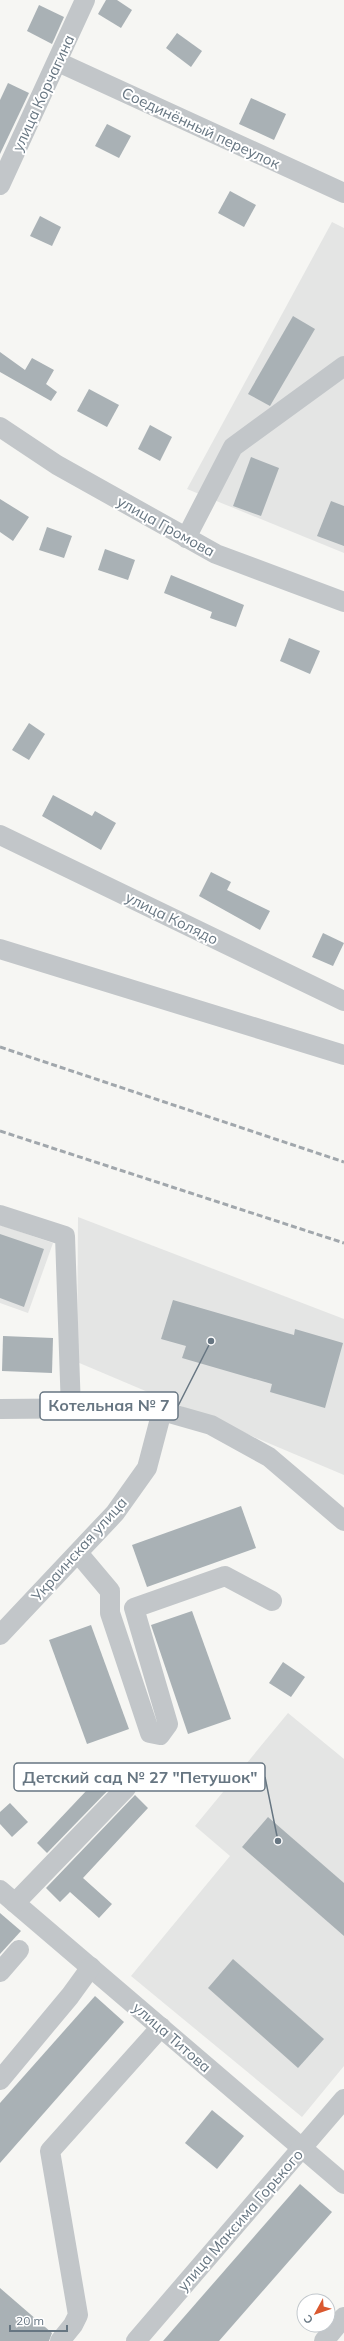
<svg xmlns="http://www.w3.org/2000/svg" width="344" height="2341" font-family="Mulish,sans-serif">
<rect width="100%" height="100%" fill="#f6f6f3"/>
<g fill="#e4e5e4">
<polygon points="332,222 344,228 344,553 187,489"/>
<polygon points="78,1217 344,1319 344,1475 77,1362"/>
<polygon points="0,1225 53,1243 28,1313 0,1303"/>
<polygon points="288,1713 344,1759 344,2066 302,2117 131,1976 230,1856 195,1826"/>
</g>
<g fill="#a9b1b5">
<polygon points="106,0 117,0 132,10 121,28 98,14"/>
<polygon points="39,5 64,17 52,44 27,31"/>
<polygon points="177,33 202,51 191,67 166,48"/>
<polygon points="8,83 29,93 0,154 0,100"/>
<polygon points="251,98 286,114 274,140 239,124"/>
<polygon points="107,124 131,136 119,158 95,146"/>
<polygon points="230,191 256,205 244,227 218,213"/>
<polygon points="40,216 61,227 52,246 30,236"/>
<polygon points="293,316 315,329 270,406 248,394"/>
<polygon points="0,352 25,370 32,358 54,370 46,384 57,392 51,401 0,372"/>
<polygon points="89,389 119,405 107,427 77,411"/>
<polygon points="150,425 172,437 160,461 138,449"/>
<polygon points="251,457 279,468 261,516 233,506"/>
<polygon points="0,499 29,517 13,541 0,532"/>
<polygon points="331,501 344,506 344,546 317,536"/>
<polygon points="47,527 72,536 64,558 39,550"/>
<polygon points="105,549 135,560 128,580 98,570"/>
<polygon points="171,575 244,605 236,627 210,618 212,612 164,593"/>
<polygon points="289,638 320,651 310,674 280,661"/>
<polygon points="29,723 45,734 29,760 12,750"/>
<polygon points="53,795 92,816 95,811 116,823 101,850 42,816"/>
<polygon points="211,872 231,882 227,890 270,911 260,930 199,896"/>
<polygon points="323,933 344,943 333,966 312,957"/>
<polygon points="0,1234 44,1249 24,1307 0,1298"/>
<polygon points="173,1300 294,1335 295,1329 343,1343 325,1408 270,1392 272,1384 182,1358 186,1346 161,1339"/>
<polygon points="3,1336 53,1338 52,1373 2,1371"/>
<polygon points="241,1506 256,1548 147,1587 132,1545"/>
<polygon points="192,1611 231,1719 188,1734 151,1625"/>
<polygon points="91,1625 129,1729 87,1744 49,1640"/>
<polygon points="283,1662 305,1677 291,1697 269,1683"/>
<polygon points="104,1772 115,1783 47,1853 37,1843"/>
<polygon points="135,1795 148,1808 83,1878 112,1904 99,1918 70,1892 60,1902 46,1888"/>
<polygon points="10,1803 28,1822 12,1837 0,1824 0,1812"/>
<polygon points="268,1817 344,1883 344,1936 242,1847"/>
<polygon points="0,1913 21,1931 0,1954"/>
<polygon points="233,1959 324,2039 298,2068 208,1988"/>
<polygon points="95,1996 124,2022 0,2163 0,2103"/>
<polygon points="212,2110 244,2136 217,2169 185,2143"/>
<polygon points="300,2184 332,2212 219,2341 163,2341"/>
<polygon points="0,2288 52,2333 49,2341 0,2341"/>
</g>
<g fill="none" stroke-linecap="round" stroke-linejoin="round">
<g stroke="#c2c6c9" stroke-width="20">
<polyline points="58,62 344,193"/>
<polyline points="0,185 85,0"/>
<polyline points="0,427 57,465 216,554 344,602"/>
<polyline points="186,538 233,447 344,366"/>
<polyline points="0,835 344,1001"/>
<polyline points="0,949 344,1055"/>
<polyline points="0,1215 65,1236 71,1410"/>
<polyline points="0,1409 114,1408 162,1411 211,1425 269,1457 344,1521"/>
<polyline points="78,1553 110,1591 110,1613 150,1733 160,1735 168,1724 134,1608 225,1576 272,1601"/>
<polyline points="0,1635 115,1513 147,1468 162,1411"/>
<polyline points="0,1890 344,2184"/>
<polyline points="15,1903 126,1788"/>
<polyline points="0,1972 19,1950"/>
<polyline points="0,2080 70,1996 91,1967"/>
<polyline points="60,2341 73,2325 78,2315 50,2151 161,2027"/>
<polyline points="136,2341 344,2099"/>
<polyline points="324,2341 344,2317"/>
</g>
<g stroke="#a1a7ac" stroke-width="3" stroke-dasharray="6 3" stroke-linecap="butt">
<polyline points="0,1047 344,1162"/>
<polyline points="0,1131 344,1243"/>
</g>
</g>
<g text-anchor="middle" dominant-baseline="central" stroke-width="4" stroke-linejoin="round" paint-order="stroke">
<g font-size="15" fill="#677682" stroke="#fff">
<text transform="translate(43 93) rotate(-65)">улица Корчагина</text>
<text transform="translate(201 128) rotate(25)">Соединённый переулок</text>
<text transform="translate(166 526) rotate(29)">улица Громова</text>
<text transform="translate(172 918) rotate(26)">улица Колядо</text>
<text transform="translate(79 1549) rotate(-48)">Украинская улица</text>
<text transform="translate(172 2037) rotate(41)">улица Титова</text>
<text transform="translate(240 2220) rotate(-49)">улица Максима Горького</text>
</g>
</g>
<path fill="none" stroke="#677682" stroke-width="1.5" d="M211 1341L178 1406M278 1841L265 1777"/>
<g fill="#677682" stroke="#fff" stroke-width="1.5">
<circle cx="211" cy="1341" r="4"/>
<circle cx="278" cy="1841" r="4"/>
</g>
<g fill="#fff" stroke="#677682" stroke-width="1.5">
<rect x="40" y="1392" width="138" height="28" rx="4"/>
<rect x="14" y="1763" width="251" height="28" rx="4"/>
</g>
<g font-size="16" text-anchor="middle" font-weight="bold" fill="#677682">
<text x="109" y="1411">Котельная № 7</text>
<text x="140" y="1783">Детский сад № 27 "Петушок"</text>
</g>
<g transform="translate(316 2313) rotate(230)"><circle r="19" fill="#ffffff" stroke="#c2c8cd"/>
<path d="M0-3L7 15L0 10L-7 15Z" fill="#da582f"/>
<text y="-6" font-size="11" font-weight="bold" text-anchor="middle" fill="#677682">С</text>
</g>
<path d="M10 2325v6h57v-6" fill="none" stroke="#677682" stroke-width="2"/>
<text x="16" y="2325" font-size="12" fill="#677682" stroke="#ffffff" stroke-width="3" paint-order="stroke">20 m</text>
</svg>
